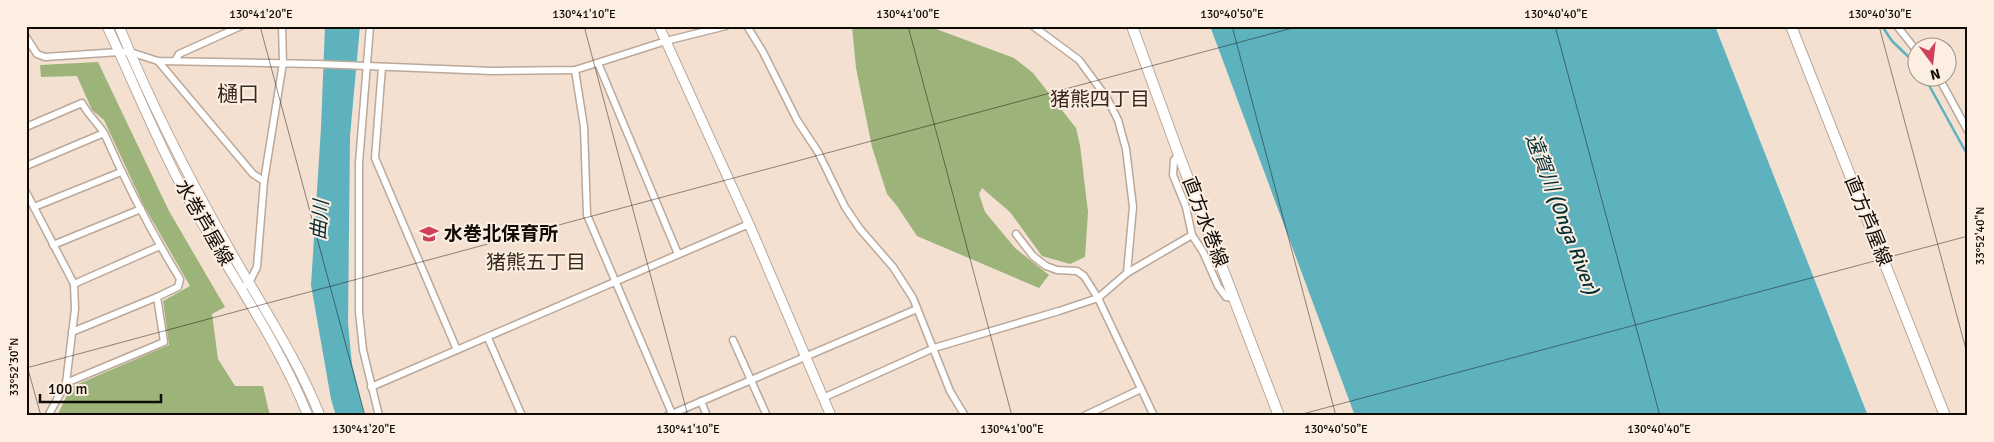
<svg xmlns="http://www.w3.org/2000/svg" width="1994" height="442" font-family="Signika,'Noto Sans JP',sans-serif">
<rect width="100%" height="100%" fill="#f3e0d1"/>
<g fill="#9cb37a">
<polygon points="852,26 928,26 1014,58 1033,73 1076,128 1080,145 1088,212 1085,257 1070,264 1042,256 1010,212 982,188 979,194 985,212 1015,248 1049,275 1039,288 917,236 897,206 887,194 872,147 856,68"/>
<polygon points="98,62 169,211 225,307 212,314 218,359 235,386 263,386 270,416 57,416 71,387 169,345 163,301 190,286 143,204 104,120 92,110 77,76 41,77 40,65"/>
</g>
<g fill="#5db2be">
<polygon points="325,26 360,26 350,136 348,323 352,364 365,416 336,416 331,399 311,285 321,128"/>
<polygon points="1210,26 1715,26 1868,416 1355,416"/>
</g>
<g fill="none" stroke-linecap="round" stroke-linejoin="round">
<g stroke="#5db2be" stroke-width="2.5">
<polyline points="1882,26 1892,41 1916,64"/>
<polyline points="1925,78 1968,156"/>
</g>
<g stroke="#baa89a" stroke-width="9">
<g id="street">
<polyline points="370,26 359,163 359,312 363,350 379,416"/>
<polyline points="747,26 763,52 797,120 818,152 845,207 860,229 893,267 913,298 950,391 965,416"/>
<polyline points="1033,26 1079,60 1107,98 1118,120 1126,149 1133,207 1127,273"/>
<polyline points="1897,26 1916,50"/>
<polyline points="26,37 37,54 45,57 119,52 130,52 158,61 317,64 492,71 575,70 666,41 726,26"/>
<polyline points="158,61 253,174 264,181"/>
<polyline points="175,61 179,54 241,26"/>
<polyline points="598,63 678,254"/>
<polyline points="382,67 375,158 457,350"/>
<polyline points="575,70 584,127 587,215 673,416"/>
<polyline points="1939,78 1968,131"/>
<path d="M 26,127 L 82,103 C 88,115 97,122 104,133"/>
<polyline points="1179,155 1174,160 1173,175 1186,207 1192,235 1203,252 1218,286 1226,297 1234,298"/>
<path d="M 26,166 L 104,133 C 126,183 151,232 180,279 L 178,287 L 157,297 L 164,342 L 66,383"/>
<polyline points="26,192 74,284 75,309 66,383 48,416"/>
<polyline points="34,207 121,172"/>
<polyline points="1016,234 1033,256 1046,266 1057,270 1077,271 1084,276 1098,298 1154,416"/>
<polyline points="53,245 141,209"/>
<polyline points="74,284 160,246"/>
<polyline points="241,289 249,283 257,267 264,181 283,63 282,26"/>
<polyline points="72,332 157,297"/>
<polyline points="488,338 522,416"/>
<polyline points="733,340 767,416"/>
<polyline points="371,387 749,224"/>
<polyline points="823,398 934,348 1059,311 1098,298 1127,273 1192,235"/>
<polyline points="701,401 707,416"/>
<polyline points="667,416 917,309"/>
<polyline points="1084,416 1141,389"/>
</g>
</g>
<g stroke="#baa89a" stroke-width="11">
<g id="secondary">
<path d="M 107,26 C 133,81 155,137 184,191 C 224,266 276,336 308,416"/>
<path d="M 119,26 C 151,104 188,177 230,250 C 261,305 297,357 320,416"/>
<polyline points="659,26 749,224 831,416"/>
</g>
</g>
<g stroke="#baa89a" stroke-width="12">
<g id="primary">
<polyline points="1132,26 1179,155 1279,416"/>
<polyline points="1791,26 1945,416"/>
</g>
</g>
<use href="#street" stroke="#fff" stroke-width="6"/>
<use href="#secondary" stroke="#fff" stroke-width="9"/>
<use href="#primary" stroke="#fff" stroke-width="10"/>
</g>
<path fill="none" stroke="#110b06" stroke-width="1" stroke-opacity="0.45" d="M 260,26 L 365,416M 584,26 L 688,416M 908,26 L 1012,416M 1232,26 L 1336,416M 1555,26 L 1660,416M 1879,26 L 1968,357M 26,362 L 41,416M 26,368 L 1300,26M 1295,416 L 1968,236"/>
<defs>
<g id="school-bare" transform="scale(1.5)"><path d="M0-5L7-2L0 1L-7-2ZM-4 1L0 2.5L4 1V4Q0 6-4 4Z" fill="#d0405d" stroke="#fdeee2" stroke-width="2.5" paint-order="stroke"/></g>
</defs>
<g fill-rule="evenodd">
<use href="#school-bare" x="429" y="234"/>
</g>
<g text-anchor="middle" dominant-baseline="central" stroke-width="4" stroke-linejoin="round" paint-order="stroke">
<g font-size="19" fill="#110b06" stroke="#fdeee2">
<text transform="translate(1868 221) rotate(68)">直方芦屋線</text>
<text transform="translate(1205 222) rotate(69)">直方水巻線</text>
<text transform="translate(204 223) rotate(60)">水巻芦屋線</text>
</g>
<g font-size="19" font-weight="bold" fill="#110b06" stroke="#fdeee2" text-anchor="start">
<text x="444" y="234">水巻北保育所</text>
</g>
<g font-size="20" fill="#37291e" stroke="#fdeee2">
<text x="1100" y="99">猪熊四丁目</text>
<text x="536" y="262">猪熊五丁目</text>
</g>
<g font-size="20" font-style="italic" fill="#042f35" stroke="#fdeee2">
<text transform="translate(1562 214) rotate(69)">遠賀川 (Onga River)</text>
<text transform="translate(320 220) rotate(-86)">曲川</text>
</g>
<g font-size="21" fill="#37291e" stroke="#fdeee2">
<text x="238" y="94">樋口</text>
</g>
</g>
<rect width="1994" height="442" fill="none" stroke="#fdeee2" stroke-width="55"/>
<g transform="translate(1932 62) rotate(165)"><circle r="24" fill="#fdeee2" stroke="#9f938a"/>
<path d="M0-4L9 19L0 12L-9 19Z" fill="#d0405d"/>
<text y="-8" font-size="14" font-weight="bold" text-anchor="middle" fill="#110b06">N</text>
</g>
<path d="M40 394v8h121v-8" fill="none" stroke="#110b06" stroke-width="2.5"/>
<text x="48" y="394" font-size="15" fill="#110b06" stroke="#fdeee2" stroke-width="4" paint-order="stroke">100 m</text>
<rect x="28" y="28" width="1938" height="386" fill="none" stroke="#110b06" stroke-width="2"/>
<g font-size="12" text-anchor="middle" fill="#110b06">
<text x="261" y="18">130°41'20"E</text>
<text x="584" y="18">130°41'10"E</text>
<text x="908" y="18">130°41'00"E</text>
<text x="1232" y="18">130°40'50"E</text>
<text x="1556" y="18">130°40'40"E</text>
<text x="1880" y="18">130°40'30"E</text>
<text transform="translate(1980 236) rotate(-90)" y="4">33°52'40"N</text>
<text transform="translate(14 367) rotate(-90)" y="4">33°52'30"N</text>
<text x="364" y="433">130°41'20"E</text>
<text x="688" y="433">130°41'10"E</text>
<text x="1012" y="433">130°41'00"E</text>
<text x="1336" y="433">130°40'50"E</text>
<text x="1659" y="433">130°40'40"E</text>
</g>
</svg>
